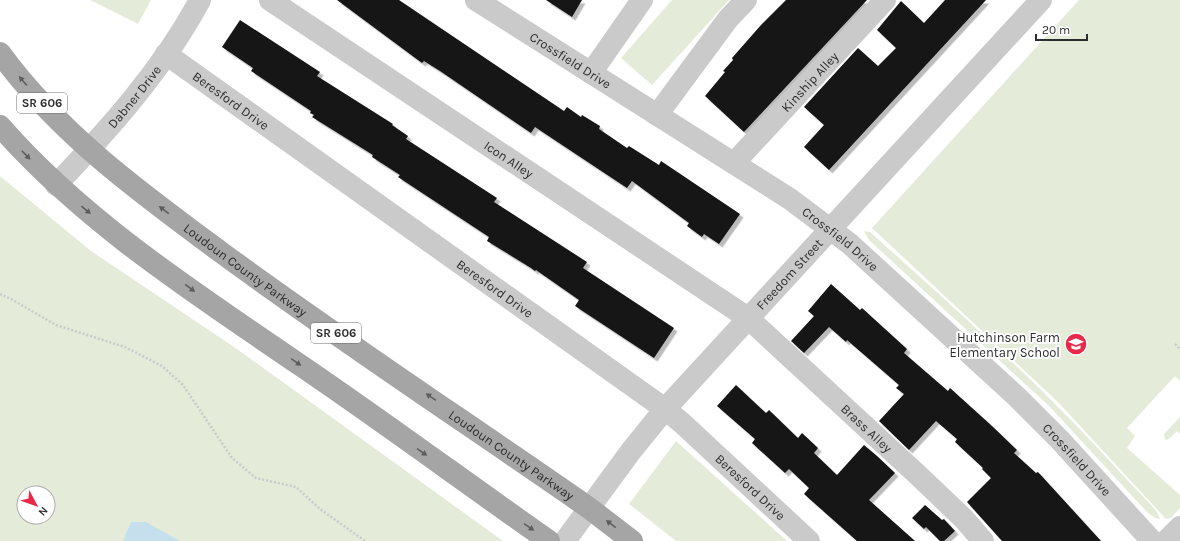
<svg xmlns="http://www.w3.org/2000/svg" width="1180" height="541" font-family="Karla,sans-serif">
<defs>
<filter id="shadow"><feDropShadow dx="3.5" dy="3.5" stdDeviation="0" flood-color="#0004"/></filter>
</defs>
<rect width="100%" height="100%" fill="#fff"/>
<g fill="#e5ebd9" fill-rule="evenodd">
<polygon points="90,0 151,0 138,24"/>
<polygon points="672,0 729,0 652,85 621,58"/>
<polygon points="1079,0 1180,0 1180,381 1175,376 1127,428 1135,436 1127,448 1180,495 1180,508 1171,518 1166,519 1058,402 872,228"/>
<path d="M 0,176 L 91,251 L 237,349 L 503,541 L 0,541 ZM 24,493 L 48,493 L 48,517 L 24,517 Z"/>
<path d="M 864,231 L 870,232 C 958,311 1048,391 1127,480 C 1135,489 1158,509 1160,519 L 1155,518 L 1147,512 L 1049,406 L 869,240 Z"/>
<polygon points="1180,417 1180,434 1177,431 1169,439 1165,440 1164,434"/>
<polygon points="676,441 787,541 676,541 629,504"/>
</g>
<polygon fill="#c5e0ec" points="131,522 146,522 180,541 123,541"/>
<g fill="#141414" filter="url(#shadow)">
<polygon points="337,0 399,0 564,111 567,107 581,117 582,115 600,126 599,129 627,148 629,146 659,165 661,161 740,214 719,244 704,234 702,237 687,226 689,223 632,181 627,188 535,127 531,133 440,71 424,61 422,63"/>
<polygon points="546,0 582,0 572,17"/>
<polygon points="786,0 867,0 744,132 705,96 725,72 723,71 733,60 732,58 761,25"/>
<polygon points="945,0 986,0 829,170 804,147 824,125 804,107 858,48 878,66 896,48 877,30 901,1 924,23"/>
<polygon points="240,20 320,72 317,76 393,124 392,125 408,136 406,139 497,198 494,202 587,262 583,268 674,328 654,358 575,306 579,300 536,270 535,271 531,268 487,241 489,237 398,177 400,175 372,157 373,155 312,117 314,115 310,113 311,111 251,71 253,68 222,47"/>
<polygon points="831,284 860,310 862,308 907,349 904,353 948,391 950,388 992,426 1017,450 1014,453 1036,473 1038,472 1101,541 1002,541 967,502 991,478 982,469 983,468 955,442 957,439 936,421 909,450 879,421 904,394 896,388 899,385 847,340 846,342 829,327 804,353 791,341 814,316 808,311"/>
<polygon points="736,385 766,413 769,410 798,438 802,433 818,448 814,453 837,475 864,445 877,456 895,473 869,500 915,541 857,541 804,494 809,488 789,469 785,473 752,443 755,439 717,406"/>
<polygon points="925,505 942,520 944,519 955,531 944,541 940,541 926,527 924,529 912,518"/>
</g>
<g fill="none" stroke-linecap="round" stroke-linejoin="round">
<g stroke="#cacaca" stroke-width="2.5" stroke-dasharray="2 2" stroke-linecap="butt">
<polyline points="0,294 11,299 56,325 125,347 162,366 183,385 232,458 256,478 296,487 320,509 365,541"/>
<polyline points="1175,344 1180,349"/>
</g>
<g stroke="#cacaca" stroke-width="22">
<path id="s1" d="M 270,0 L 748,318 L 920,477 L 964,519 L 983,541"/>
<path id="s2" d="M 476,0 L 790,199 L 850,244 L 1017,397 L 1060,440 L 1152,541"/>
<path id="s3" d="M 166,54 L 665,409 L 682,423 L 809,541"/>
<polyline points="591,73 642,0"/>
<polyline points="657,115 728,19 746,0"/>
<path id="s4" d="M 734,163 L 885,0"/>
<path id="s5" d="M 56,185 C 110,128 163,69 200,0"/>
<path id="s6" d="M 565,541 L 631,451 L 665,409 L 1041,0"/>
<polyline points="1166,541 1180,527"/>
</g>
<g stroke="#a5a5a5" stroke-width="22">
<path id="s7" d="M 0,53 C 59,134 142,194 222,253 C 342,341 467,423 589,508 L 632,541"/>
<path d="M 0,126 C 84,222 195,293 300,365 C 384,422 466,483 549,541"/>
</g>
</g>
<defs><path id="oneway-solid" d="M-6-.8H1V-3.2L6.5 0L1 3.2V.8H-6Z"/></defs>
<g fill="#5d5d5d">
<use href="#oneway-solid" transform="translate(23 81) rotate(-131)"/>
<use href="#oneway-solid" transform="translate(26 155) rotate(46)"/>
<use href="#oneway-solid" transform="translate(86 210) rotate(39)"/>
<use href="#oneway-solid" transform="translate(164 210) rotate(-143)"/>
<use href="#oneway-solid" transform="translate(190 288) rotate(37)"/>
<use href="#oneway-solid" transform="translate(296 362) rotate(34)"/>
<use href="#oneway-solid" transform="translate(431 397) rotate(-146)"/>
<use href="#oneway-solid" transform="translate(422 452) rotate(35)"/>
<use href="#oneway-solid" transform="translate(611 524) rotate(-142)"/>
<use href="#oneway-solid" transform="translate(529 527) rotate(35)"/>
</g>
<defs>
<g id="school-disc" transform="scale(1.15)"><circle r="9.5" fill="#e9294a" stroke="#fff"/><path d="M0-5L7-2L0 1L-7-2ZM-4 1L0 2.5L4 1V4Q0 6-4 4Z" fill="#fff"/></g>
</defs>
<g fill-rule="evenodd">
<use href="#school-disc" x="1076" y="344"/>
</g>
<g text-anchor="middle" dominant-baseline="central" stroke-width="4" stroke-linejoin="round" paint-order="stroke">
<g fill="#fff" stroke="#6c6c6c" stroke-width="1">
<rect x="17" y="93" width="50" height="20" rx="3"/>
<rect x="311" y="323" width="50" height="20" rx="3"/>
</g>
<g font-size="12" font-weight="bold" fill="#2d2d2d">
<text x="42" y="103">SR 606</text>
<text x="336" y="333">SR 606</text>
</g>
<g font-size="13" fill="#2d2d2d" stroke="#fff">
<text stroke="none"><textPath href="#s2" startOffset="112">Crossfield Drive</textPath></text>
<text stroke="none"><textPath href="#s4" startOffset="111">Kinship Alley</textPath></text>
<text stroke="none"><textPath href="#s5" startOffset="118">Dabner Drive</textPath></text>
<text stroke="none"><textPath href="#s3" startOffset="80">Beresford Drive</textPath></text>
<text stroke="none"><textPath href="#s1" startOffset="287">Icon Alley</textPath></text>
<text stroke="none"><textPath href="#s2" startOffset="436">Crossfield Drive</textPath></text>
<text stroke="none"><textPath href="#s7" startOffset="329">Loudoun County Parkway</textPath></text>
<text stroke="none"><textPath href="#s6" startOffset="349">Freedom Street</textPath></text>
<text stroke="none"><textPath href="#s3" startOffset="404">Beresford Drive</textPath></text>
<text stroke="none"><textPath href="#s1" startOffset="736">Brass Alley</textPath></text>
<text stroke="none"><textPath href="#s7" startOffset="653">Loudoun County Parkway</textPath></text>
<text stroke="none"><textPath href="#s2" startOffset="760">Crossfield Drive</textPath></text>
<text stroke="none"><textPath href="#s3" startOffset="728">Beresford Drive</textPath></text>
</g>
<g font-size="13" fill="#2d2d2d" stroke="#fff" text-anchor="end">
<text x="1060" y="337">Hutchinson Farm<tspan x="1060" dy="15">Elementary School</tspan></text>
</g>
</g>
<g transform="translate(36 505) rotate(131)"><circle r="19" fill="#ffffff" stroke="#ababab"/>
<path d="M0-3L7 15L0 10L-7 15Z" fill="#e9294a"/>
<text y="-6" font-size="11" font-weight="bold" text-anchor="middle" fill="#2d2d2d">N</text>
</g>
<path d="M1036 34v6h51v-6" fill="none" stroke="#2d2d2d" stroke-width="2"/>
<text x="1042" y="34" font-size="12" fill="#2d2d2d" stroke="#ffffff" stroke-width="3" paint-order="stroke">20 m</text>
</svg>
